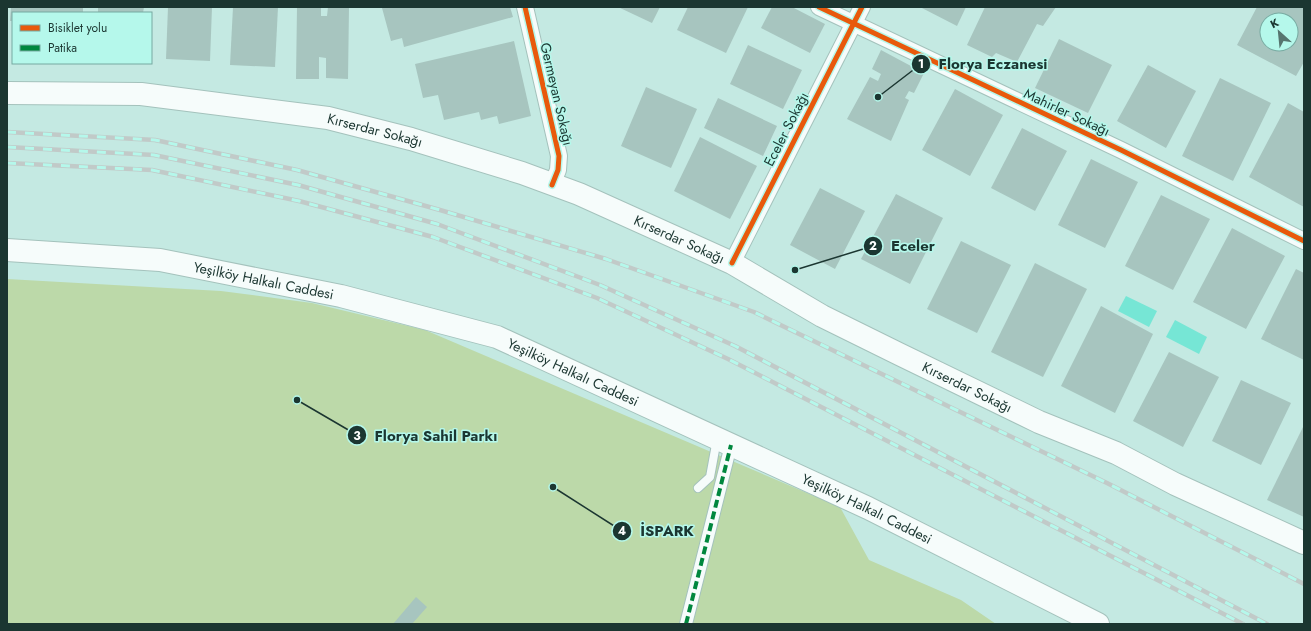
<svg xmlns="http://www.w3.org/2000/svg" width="1311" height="631" font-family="Jost,sans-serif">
<rect width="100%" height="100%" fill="#c4e9e2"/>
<polygon fill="#bcd9a9" points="7,279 221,291 312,303 425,330 840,507 869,560 961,600 996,624 7,624"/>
<g fill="#76e6d5">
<polygon points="1126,296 1157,311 1149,327 1118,311"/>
<polygon points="1175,320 1207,337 1199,354 1166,337"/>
</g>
<g fill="#a7c5bf" fill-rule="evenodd">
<polygon points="11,7 83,7 83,13 13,13 13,21 10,21"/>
<polygon points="98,7 144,7 143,13 98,13"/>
<polygon points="168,7 212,7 210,61 166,59"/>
<polygon points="233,7 278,7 275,67 230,65"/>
<polygon points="297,7 321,7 321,16 327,16 328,7 349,7 348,79 326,78 326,58 319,57 319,79 296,79"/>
<polygon points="388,7 510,7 513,17 404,47 402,38 391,41 382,8"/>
<polygon points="618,7 660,7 652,23"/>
<polygon points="688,7 748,7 726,53 677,30"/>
<polygon points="772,7 792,7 825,24 810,53 761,28"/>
<polygon points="920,7 966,7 957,26"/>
<polygon points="985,7 1056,7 1043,26 1037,24 1017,62 996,53 992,57 967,45"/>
<path d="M 1257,7 L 1304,7 L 1304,62 L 1296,76 L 1237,45 ZM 1267,20 L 1291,20 L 1291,44 L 1267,44 Z"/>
<polygon points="1059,39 1112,65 1088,113 1035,88"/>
<polygon points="514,41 531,116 499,124 497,116 481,120 479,112 444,120 438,95 423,98 415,64"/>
<polygon points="748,45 802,70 783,109 730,84"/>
<polygon points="881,50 924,73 914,93 909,91 905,98 909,100 891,141 847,119 870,77 878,81 881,74 872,69"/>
<polygon points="1148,65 1196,91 1166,148 1117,121"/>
<polygon points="1220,78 1271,103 1233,181 1182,156"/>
<polygon points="646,87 697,109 671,168 621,146"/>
<polygon points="955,89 1003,115 970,176 922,150"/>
<polygon points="718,98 777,126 763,156 704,128"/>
<polygon points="1288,103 1304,112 1304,207 1249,177"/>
<polygon points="1022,128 1067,151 1035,211 991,188"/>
<polygon points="700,137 757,166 730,219 674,191"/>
<polygon points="1091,159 1138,182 1105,248 1058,225"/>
<polygon points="820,188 865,211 835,269 790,245"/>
<polygon points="896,194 943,218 910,284 861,259"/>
<polygon points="1161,195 1210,219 1173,290 1125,266"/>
<polygon points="1232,228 1285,256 1246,329 1193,302"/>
<polygon points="961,241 1011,265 977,333 927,309"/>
<polygon points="1035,263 1087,289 1043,377 991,352"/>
<polygon points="1296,269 1304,273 1304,360 1261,339"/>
<polygon points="1101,306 1153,334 1115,413 1061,386"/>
<polygon points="1169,352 1219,377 1183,447 1133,421"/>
<polygon points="1241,380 1291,403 1261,465 1212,441"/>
<polygon points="1304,425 1304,517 1267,500"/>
<polygon points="416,597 427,607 412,624 393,624"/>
</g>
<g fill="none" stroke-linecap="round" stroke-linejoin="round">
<g stroke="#a4c2bc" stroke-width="10">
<polyline id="service" points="698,488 710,477 717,439"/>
</g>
<g stroke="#a4c2bc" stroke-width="14">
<polyline id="pedestrian" points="686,624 731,445"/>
</g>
<g stroke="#a4c2bc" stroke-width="18">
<g id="minor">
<polyline points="525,7 559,156 558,170 552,185"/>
<polyline points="819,7 1121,150 1304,241"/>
<polyline points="732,263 862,7"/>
</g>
</g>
<g stroke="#a4c2bc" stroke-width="24">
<g id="secondary">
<path id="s1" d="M 7,93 L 141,94 L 328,118 L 411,139 L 522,173 L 579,194 L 732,263 L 822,316 L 899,354 L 1039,422 L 1116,453 L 1175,484 L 1304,543"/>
<path id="s2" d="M 7,250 L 160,260 L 341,296 L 497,337 L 868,508 L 1098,624"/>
</g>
</g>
<use href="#service" stroke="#f6fcfb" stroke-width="8"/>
<use href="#pedestrian" stroke="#f6fcfb" stroke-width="12"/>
<use href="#minor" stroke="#f6fcfb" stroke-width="16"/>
<use href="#secondary" stroke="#f6fcfb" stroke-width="22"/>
<g stroke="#c1cac8" stroke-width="4.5">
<g id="rail">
<polyline points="7,132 155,140 297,170 440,210 606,259 754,312 1107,483 1304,584"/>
<polyline points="7,147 154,155 298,185 437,224 600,285 735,346 1267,624"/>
<polyline points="7,163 152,170 299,201 433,237 597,298 728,359 1243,624"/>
</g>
</g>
<use href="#rail" stroke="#b5f8eb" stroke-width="3" stroke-dasharray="9" stroke-linecap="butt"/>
<polyline stroke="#00873e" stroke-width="4" stroke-dasharray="8 4" stroke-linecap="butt" points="686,624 731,445"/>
<g stroke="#b5f8eb" stroke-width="8">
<g id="cycleway">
<polyline points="525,7 559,156 558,170 552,185"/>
<polyline points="819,7 1121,150 1304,241"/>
<polyline points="732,263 862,7"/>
</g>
</g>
<use href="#cycleway" stroke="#e8590c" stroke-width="5"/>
</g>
<g text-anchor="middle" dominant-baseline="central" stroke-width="3" stroke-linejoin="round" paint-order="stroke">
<g font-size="14" fill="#1b3631" stroke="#b5f8eb">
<text transform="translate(557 94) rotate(77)">Germeyan Sokağı</text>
<text transform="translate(1067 112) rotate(25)">Mahirler Sokağı</text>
<text transform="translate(786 129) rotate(-63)">Eceler Sokağı</text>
<text stroke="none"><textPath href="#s1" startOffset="371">Kırserdar Sokağı</textPath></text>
<text stroke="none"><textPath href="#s1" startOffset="695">Kırserdar Sokağı</textPath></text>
<text stroke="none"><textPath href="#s2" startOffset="259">Yeşilköy Halkalı Caddesi</textPath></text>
<text stroke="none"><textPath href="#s2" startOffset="583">Yeşilköy Halkalı Caddesi</textPath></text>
<text stroke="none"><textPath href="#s1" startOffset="1019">Kırserdar Sokağı</textPath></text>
<text stroke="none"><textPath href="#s2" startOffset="907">Yeşilköy Halkalı Caddesi</textPath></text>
</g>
</g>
<path fill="none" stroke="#1b3631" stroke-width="1.5" d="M878 97L921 64M795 270L873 246M297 400L357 435M553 487L622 531"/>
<g fill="#1b3631" stroke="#b5f8eb" stroke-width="1.5">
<circle cx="878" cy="97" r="4"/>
<circle cx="795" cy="270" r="4"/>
<circle cx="297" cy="400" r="4"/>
<circle cx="553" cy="487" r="4"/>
<circle cx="921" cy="64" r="10"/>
<circle cx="873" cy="246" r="10"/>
<circle cx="357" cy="435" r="10"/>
<circle cx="622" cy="531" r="10"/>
</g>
<g font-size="12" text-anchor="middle" font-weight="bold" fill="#fff">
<text x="921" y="68">1</text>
<text x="873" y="250">2</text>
<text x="357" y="440">3</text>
<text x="622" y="535">4</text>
</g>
<g font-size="15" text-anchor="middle" font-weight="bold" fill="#1b3631" stroke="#b5f8eb" stroke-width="3" stroke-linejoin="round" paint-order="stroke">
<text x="993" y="69">Florya Eczanesi</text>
<text x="913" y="251">Eceler</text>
<text x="436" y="441">Florya Sahil Parkı</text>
<text x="667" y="536">İSPARK</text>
</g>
<rect width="1311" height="631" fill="none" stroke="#1b3631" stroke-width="16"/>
<rect x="12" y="12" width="140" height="52" fill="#b5f8eb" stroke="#77aaa1"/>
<rect x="20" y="25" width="20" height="6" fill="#e8590c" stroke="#77aaa1"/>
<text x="48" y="32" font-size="12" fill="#1b3631">Bisiklet yolu</text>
<rect x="20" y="45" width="20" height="6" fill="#00873e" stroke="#77aaa1"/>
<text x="48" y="52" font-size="12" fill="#1b3631">Patika</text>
<g transform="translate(1279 32) rotate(333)"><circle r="19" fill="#b5f8eb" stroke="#77aaa1"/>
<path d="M0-3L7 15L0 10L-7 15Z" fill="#56756f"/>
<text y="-6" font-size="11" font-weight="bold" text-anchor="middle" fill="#1b3631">K</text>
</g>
</svg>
